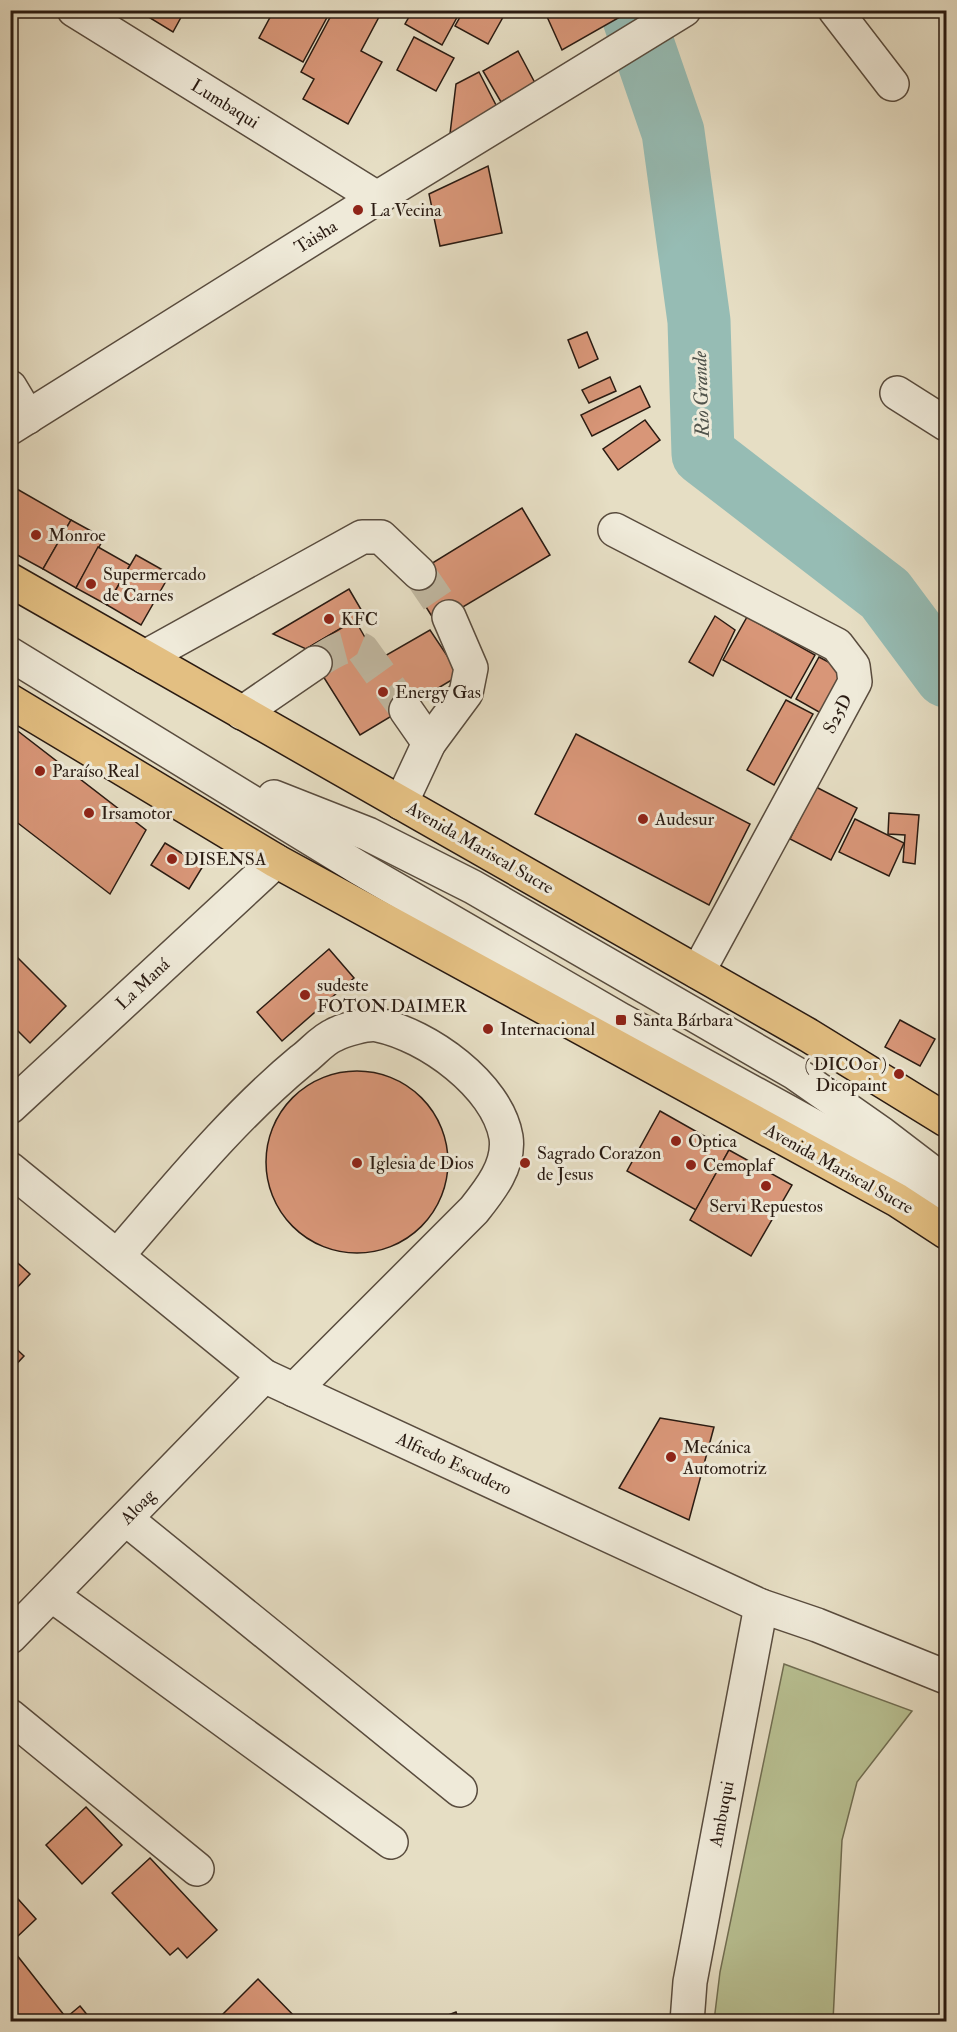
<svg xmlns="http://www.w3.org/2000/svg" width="957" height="2032" font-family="'IM FELL Double Pica',serif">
<rect width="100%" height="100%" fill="#e6dec4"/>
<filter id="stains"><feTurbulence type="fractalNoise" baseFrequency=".00333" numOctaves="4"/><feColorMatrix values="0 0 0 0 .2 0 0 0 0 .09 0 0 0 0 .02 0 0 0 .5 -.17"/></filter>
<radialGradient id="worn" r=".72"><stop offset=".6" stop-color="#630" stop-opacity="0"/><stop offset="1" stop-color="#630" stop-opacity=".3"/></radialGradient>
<polygon fill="#b8c092" stroke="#716e52" stroke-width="1.5" points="784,1664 912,1711 857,1782 842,1840 833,2021 714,2021 720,1972"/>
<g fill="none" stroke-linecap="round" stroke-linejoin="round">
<polyline stroke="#96bcb4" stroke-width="63" points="631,10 673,132 699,321 703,454 885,594 946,676"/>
</g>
<g fill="#d89678" stroke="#2a1b12" stroke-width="1.5">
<polygon points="137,10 185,10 173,32"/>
<polygon points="274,10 331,10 303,62 259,38"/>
<polygon points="334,10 371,10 380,15 361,51 382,62 348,124 303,99 314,79 301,72"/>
<polygon points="413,10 461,10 442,45 405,24"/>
<polygon points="464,10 507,10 488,44 455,26"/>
<polygon points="544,10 625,10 627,13 562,50"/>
<polygon points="414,37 454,58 436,91 397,70"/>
<polygon points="518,51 535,83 501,102 483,71"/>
<polygon points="479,72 498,109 450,134 456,84"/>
<polygon points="488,166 502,233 440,246 429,194"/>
<polygon points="587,332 598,359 579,368 568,340"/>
<polygon points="610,377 616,391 589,403 582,390"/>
<polygon points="640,386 650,407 592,436 581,415"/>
<polygon points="645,420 660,440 618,470 603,449"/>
<polygon points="10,485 71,520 43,569 10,551"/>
<polygon points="522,508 550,555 436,623 408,578"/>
<polygon points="71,520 104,538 76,588 43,569"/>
<polygon points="98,547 130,565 107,605 76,588"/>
<polygon points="136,555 170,574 141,625 107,605"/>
<polygon points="349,589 366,618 355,620 306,649 273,634"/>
<polygon points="715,616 735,630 713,676 689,662"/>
<polygon points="747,617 815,655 791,698 723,660"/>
<polygon points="355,620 378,660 430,630 460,675 360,735 306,649"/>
<polygon points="819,657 849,673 826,716 796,699"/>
<polygon points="786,700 813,714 774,785 747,770"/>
<polygon points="10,725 146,830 110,894 10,817"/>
<polygon points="576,734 750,824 709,905 535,814"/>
<polygon points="816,787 857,808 831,860 790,839"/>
<polygon points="889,813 919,815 915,864 903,862 905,835 888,834"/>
<polygon points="855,819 904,843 889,876 839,852"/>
<polygon points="165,843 203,866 189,889 151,865"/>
<polygon points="329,949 354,978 282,1041 257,1012"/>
<polygon points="12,952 66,1006 30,1043 10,1023"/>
<polygon points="900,1020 935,1039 920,1066 885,1047"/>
<circle cx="357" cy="1162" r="91"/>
<polygon points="660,1111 729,1150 696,1210 627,1171"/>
<polygon points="729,1150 792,1185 751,1256 690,1220"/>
<polygon points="10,1256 30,1274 10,1295"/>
<polygon points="10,1343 24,1356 10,1371"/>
<polygon points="660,1418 714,1427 689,1520 619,1488"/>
<polygon points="86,1807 122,1845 82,1884 46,1845"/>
<polygon points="150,1858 217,1930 187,1958 178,1948 170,1955 112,1893"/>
<polygon points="10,1890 36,1919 18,1936 10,1928"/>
<polygon points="16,1954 64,2015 57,2022 10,2020 10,1959"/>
<polygon points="258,1979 300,2022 215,2022"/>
<polygon points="80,2006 93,2022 61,2022"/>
<polygon points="456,2012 459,2022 430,2022"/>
</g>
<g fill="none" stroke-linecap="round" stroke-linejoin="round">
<g stroke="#c0b7a0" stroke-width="33" stroke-dasharray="33 16" stroke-linecap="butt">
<polyline points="419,573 449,617"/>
<path d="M 315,663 C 331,654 346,640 363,650 L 406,710"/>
</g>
<g stroke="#594c3e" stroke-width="36">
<g id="minor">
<polyline points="74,10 377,198"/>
<polyline points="835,10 892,84"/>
<polyline points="10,387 28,417"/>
<polyline points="897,393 946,424"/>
<polyline points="10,428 377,198 684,10"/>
<polyline points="615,530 837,645 853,666 855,682 698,972"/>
<polyline points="10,654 359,868 621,1020 946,1199"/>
<polyline points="145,657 362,537 381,537 419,573"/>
<polyline points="406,710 429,743"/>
<polyline points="242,713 315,663"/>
<polyline points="274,797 368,834 473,887 795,1073 882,1134 933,1173"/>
<polyline points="401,803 429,743 466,693 471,668 449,617"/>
<polyline points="10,1107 276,861"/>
<polyline points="10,1169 264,1376 761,1606 817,1625 946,1677"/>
<path d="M 117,1256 C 175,1189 233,1117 302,1060 C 312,1053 322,1040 334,1035 C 343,1030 368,1023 378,1025 C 427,1035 497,1085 506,1137 C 510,1165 490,1190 474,1210 L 294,1390"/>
<polyline points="126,1519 460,1790"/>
<polyline points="53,1596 391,1842"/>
<polyline points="10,1637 264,1376"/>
<polyline points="10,1716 197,1869"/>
<polyline points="687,2022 690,1982 761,1606"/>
</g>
</g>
<g stroke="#2a1b12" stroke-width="36">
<g id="major">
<polyline points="10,580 808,1035 946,1120"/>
<polyline points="10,701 276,861 897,1200 946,1232"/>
</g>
</g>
<use href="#minor" stroke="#efead9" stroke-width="33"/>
<use href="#major" stroke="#e3bf82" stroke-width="33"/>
</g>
<g fill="#8f2418" stroke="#efead9" stroke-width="2">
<circle cx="358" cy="210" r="6"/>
<circle cx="36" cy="535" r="6"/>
<circle cx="91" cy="584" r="6"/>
<circle cx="329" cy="619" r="6"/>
<circle cx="383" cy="692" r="6"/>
<circle cx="40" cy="771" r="6"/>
<circle cx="89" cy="813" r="6"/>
<circle cx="643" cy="819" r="6"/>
<circle cx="172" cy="859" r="6"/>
<circle cx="305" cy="995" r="6"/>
<rect x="615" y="1014" width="12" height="12" rx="3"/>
<circle cx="488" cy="1029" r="6"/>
<circle cx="899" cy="1074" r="6"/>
<circle cx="676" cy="1141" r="6"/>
<circle cx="357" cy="1163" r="6"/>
<circle cx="525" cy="1163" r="6"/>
<circle cx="691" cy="1165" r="6"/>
<circle cx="766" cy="1186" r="6"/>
<circle cx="671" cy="1457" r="6"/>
</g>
<g text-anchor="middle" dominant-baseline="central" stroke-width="6" stroke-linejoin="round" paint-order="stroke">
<g font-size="18" fill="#2a1b12" stroke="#efead9">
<text transform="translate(225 104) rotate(32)">Lumbaqui</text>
<text transform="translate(316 237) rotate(-32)">Taisha</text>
<text transform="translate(838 714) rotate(-62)">S25D</text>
<text transform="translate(480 848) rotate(30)">Avenida Mariscal Sucre</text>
<text transform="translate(143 984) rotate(-43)">La Maná</text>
<text transform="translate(839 1169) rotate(29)">Avenida Mariscal Sucre</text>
<text transform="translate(454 1464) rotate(25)">Alfredo Escudero</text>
<text transform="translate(138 1507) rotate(-46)">Aloag</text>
<text transform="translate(722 1814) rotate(-79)">Ambuqui</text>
</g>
<g font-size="18" fill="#2a1b12" stroke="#efead9" text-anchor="start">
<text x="370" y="210">La Vecina</text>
<text x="48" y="535">Monroe</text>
<text x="103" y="574">Supermercado<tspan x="103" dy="21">de Carnes</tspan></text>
<text x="341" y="619">KFC</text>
<text x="395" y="692">Energy Gas</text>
<text x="52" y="771">Paraíso Real</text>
<text x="101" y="813">Irsamotor</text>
<text x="655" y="819">Audesur</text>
<text x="184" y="859">DISENSA</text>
<text x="317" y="985">sudeste<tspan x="317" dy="21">FOTON DAIMER</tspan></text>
<text x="633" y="1020">Santa Bárbara</text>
<text x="500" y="1029">Internacional</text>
<text x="887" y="1064" text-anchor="end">( DICO01 )<tspan x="887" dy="21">Dicopaint</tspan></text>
<text x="688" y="1141">Optica</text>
<text x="537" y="1153">Sagrado Corazon<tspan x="537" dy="21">de Jesus</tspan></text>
<text x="369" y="1163">Iglesia de Dios</text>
<text x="703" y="1165">Cemoplaf</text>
<text x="766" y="1206" text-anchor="middle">Servi Repuestos</text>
<text x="683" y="1447">Mecánica<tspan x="683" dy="21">Automotriz</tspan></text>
</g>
<g font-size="20" font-style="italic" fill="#50534b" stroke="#efead9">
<text transform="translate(701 394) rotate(-92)">Rio Grande</text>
</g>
</g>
<rect width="957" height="2032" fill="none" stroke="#e6dec4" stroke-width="36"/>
<rect x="12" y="12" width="933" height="2008" fill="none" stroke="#2a1b12" stroke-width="3"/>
<rect x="18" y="18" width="921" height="1996" fill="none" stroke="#2a1b12" stroke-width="1.5"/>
<rect width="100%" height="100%" filter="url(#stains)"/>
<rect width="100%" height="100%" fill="url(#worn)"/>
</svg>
